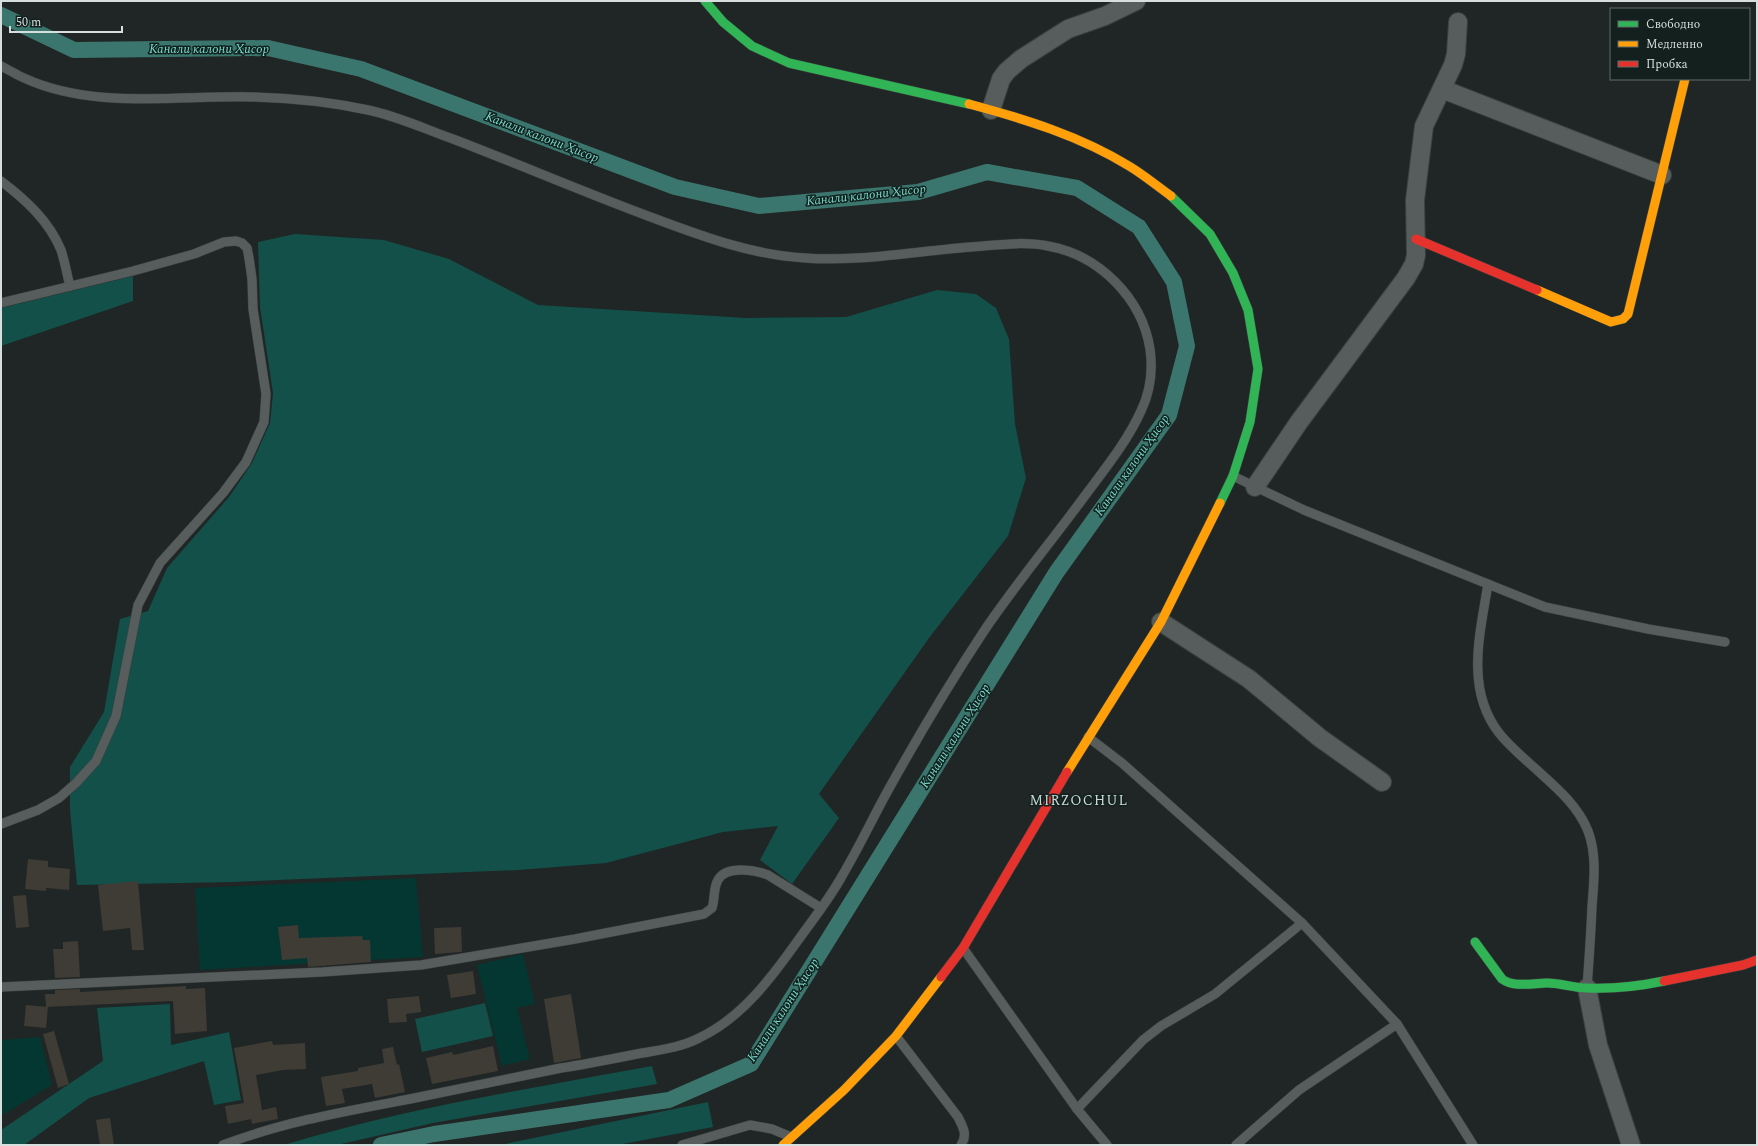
<svg xmlns="http://www.w3.org/2000/svg" width="1758" height="1146" font-family="Spectral,serif">
<rect width="100%" height="100%" fill="#202625"/>
<g fill="#043731">
<polygon points="416,878 423,957 200,970 195,888"/>
<polygon points="523,954 535,1004 517,1008 530,1059 502,1066 477,965"/>
<polygon points="40,1037 52,1085 1,1116 1,1040"/>
</g>
<g fill="#125049">
<polygon points="295,234 384,240 449,259 538,305 746,318 846,317 937,290 976,294 996,308 1009,339 1015,424 1026,478 1008,536 929,638 819,794 839,818 792,884 760,860 778,826 723,832 606,863 518,870 233,882 77,885 70,810 70,767 104,712 120,619 148,611 167,568 229,497 252,463 270,423 273,393 260,307 258,242"/>
<polygon points="133,276 133,301 1,346 1,308"/>
<polygon points="485,1003 493,1036 422,1052 415,1019"/>
<polygon points="170,1004 171,1045 229,1032 241,1100 214,1105 204,1061 89,1098 24,1145 1,1145 1,1130 103,1061 97,1008"/>
<path d="M 652,1066 L 657,1084 L 433,1123 L 337,1145 L 284,1145 C 404,1108 529,1089 652,1066 Z"/>
<polygon points="708,1102 713,1127 617,1145 500,1145"/>
</g>
<g fill="none" stroke-linecap="round" stroke-linejoin="round">
<polyline stroke="#3b766e" stroke-width="16" points="1,15 74,50 268,48 361,69 675,187 759,206 918,192 987,172 1077,188 1139,227 1174,282 1187,346 1169,415 1056,573 751,1064 669,1100 434,1134 381,1145"/>
</g>
<g fill="#3f3b35">
<polygon points="28,859 48,861 48,867 70,869 69,890 46,888 46,891 25,889"/>
<polygon points="138,881 144,950 132,950 130,928 103,931 98,885"/>
<polygon points="26,895 29,927 16,928 13,896"/>
<polygon points="298,925 299,938 362,936 363,940 370,940 371,962 308,967 307,958 282,960 278,927"/>
<polygon points="461,927 462,952 435,954 434,928"/>
<polygon points="78,941 80,977 55,978 53,949 63,949 63,942"/>
<polygon points="473,971 476,994 451,998 447,975"/>
<polygon points="186,986 186,989 205,988 207,1031 175,1034 173,1001 46,1007 45,994 55,994 55,990 80,989 80,992"/>
<polygon points="571,994 581,1058 554,1063 544,999"/>
<polygon points="419,996 421,1012 406,1014 407,1022 389,1023 387,999"/>
<polygon points="26,1005 48,1007 46,1028 24,1026"/>
<polygon points="54,1031 69,1084 58,1088 43,1034"/>
<polygon points="272,1041 273,1045 305,1043 306,1069 283,1070 256,1075 262,1110 276,1107 278,1119 252,1124 251,1119 228,1124 225,1106 244,1103 234,1048"/>
<polygon points="493,1046 498,1071 432,1084 426,1058 452,1052 453,1055"/>
<polygon points="393,1047 397,1065 399,1064 405,1092 375,1098 372,1084 342,1089 345,1103 326,1106 321,1077 358,1071 358,1068 384,1063 382,1049"/>
<polygon points="110,1118 114,1145 100,1145 96,1120"/>
</g>
<g fill="none" stroke-linecap="round" stroke-linejoin="round">
<g stroke="#3b413f" stroke-width="10">
<g id="lane">
<path d="M 1,66 C 3,67 21,77 24,78 C 93,110 179,95 253,97 C 290,98 331,102 368,110 C 397,116 425,129 453,139 C 521,165 588,194 656,219 C 704,237 753,255 805,258 C 860,262 916,251 971,247 C 997,245 1023,241 1048,246 C 1099,255 1142,298 1150,349 C 1153,370 1150,392 1141,411 C 1127,442 1104,470 1084,497 C 1051,542 1015,585 984,631 C 951,681 920,733 891,785 C 874,815 860,846 842,876 C 830,898 814,918 799,939 C 772,977 742,1018 699,1038 C 680,1048 658,1050 637,1054 C 612,1059 587,1064 561,1068 C 511,1078 461,1089 410,1099 C 347,1111 283,1122 223,1145"/>
<path d="M 1,181 C 26,200 49,221 61,250 C 65,262 67,275 70,286"/>
<polyline points="1,303 133,271 194,254 224,242 236,241 242,243 247,248 249,258 252,279 253,309 266,394 264,422 246,462 223,493 160,563 138,605 116,716 96,761 76,783 59,798 38,810 1,824"/>
<polyline points="1233,476 1304,510 1545,607 1648,629 1725,642"/>
<path d="M 1488,584 C 1480,634 1465,689 1499,733 C 1510,747 1525,759 1538,771 C 1557,788 1578,806 1588,831 C 1597,855 1594,881 1592,906 C 1591,933 1589,960 1587,988"/>
<polyline points="1088,737 1122,763 1302,923 1397,1024 1473,1145"/>
<polyline points="963,948 1077,1109 1107,1145"/>
<path d="M 1,987 L 322,972 L 421,965 L 575,939 L 704,914 L 712,908 C 715,900 713,888 718,880 C 726,865 755,870 768,875 L 821,908"/>
<path d="M 896,1036 L 958,1117 C 963,1127 968,1135 961,1145"/>
<polyline points="1077,1109 1143,1040 1161,1026 1215,994 1302,923"/>
<polyline points="682,1145 750,1125 772,1129 791,1137"/>
<polyline points="1236,1145 1299,1090 1397,1024"/>
</g>
</g>
<g stroke="#3b413f" stroke-width="20">
<g id="street">
<polyline points="1442,89 1662,175"/>
<polyline points="991,110 1001,79 1007,71 1021,59 1068,29 1105,16 1136,1"/>
<polyline points="1255,487 1299,422 1406,278 1414,264 1416,255 1415,200 1424,126 1453,65 1456,54 1458,22"/>
<polyline points="1161,622 1249,679 1320,738 1382,782"/>
<polyline points="1587,988 1598,1045 1631,1145"/>
</g>
</g>
<g stroke="#3b413f" stroke-width="10">
<g id="fast">
<polyline points="705,1 723,22 752,46 789,63 969,104"/>
<polyline points="1171,196 1210,234 1233,273 1248,310 1258,369 1250,422 1233,476 1220,503"/>
<path d="M 1475,942 L 1502,979 C 1514,988 1533,983 1547,983 C 1561,983 1574,988 1587,988 C 1611,989 1640,986 1664,981"/>
</g>
</g>
<g stroke="#3b413f" stroke-width="10">
<g id="slow">
<path d="M 969,104 C 1025,119 1080,136 1129,166 C 1144,175 1157,186 1171,196"/>
<polyline points="1537,290 1611,322 1623,319 1628,314 1685,79"/>
<polyline points="1067,772 1161,622 1220,503"/>
<polyline points="783,1145 844,1090 896,1036 941,977"/>
</g>
</g>
<g stroke="#3b413f" stroke-width="10">
<g id="jam">
<polyline points="1416,239 1537,290"/>
<polyline points="941,977 963,948 1067,772"/>
<polyline points="1664,981 1743,965 1757,960"/>
</g>
</g>
<use href="#lane" stroke="#575d5c" stroke-width="9"/>
<use href="#street" stroke="#575d5c" stroke-width="18"/>
<use href="#fast" stroke="#30b455" stroke-width="9"/>
<use href="#slow" stroke="#ff9f0a" stroke-width="9"/>
<use href="#jam" stroke="#e5322d" stroke-width="9"/>
</g>
<g text-anchor="middle" dominant-baseline="central" stroke-width="3" stroke-linejoin="round" paint-order="stroke">
<g font-size="13" font-style="italic" fill="#76dccc" stroke="#13201e">
<text x="209" y="49">Канали калони Ҳисор</text>
<text transform="translate(542 137) rotate(21)">Канали калони Ҳисор</text>
<text transform="translate(866 195) rotate(-6)">Канали калони Ҳисор</text>
<text transform="translate(1132 465) rotate(-55)">Канали калони Ҳисор</text>
<text transform="translate(955 736) rotate(-58)">Канали калони Ҳисор</text>
<text transform="translate(783 1010) rotate(-57)">Канали калони Ҳисор</text>
</g>
<g font-size="14" letter-spacing="1" fill="#c9dbd7" stroke="#13201e">
<text x="1079" y="800">MIRZOCHUL</text>
</g>
</g>
<rect width="1758" height="1146" fill="none" stroke="#d6dfdd" stroke-width="4"/>
<rect x="1610" y="8" width="140" height="72" fill="#13201e" stroke="#616c6a"/>
<rect x="1618" y="21" width="20" height="6" fill="#30b455" stroke="#616c6a"/>
<text x="1646" y="28" font-size="12" fill="#d6dfdd">Свободно</text>
<rect x="1618" y="41" width="20" height="6" fill="#ff9f0a" stroke="#616c6a"/>
<text x="1646" y="48" font-size="12" fill="#d6dfdd">Медленно</text>
<rect x="1618" y="61" width="20" height="6" fill="#e5322d" stroke="#616c6a"/>
<text x="1646" y="68" font-size="12" fill="#d6dfdd">Пробка</text>
<path d="M10 26v6h112v-6" fill="none" stroke="#d6dfdd" stroke-width="2"/>
<text x="16" y="26" font-size="12" fill="#d6dfdd" stroke="#13201e" stroke-width="3" paint-order="stroke">50 m</text>
</svg>
